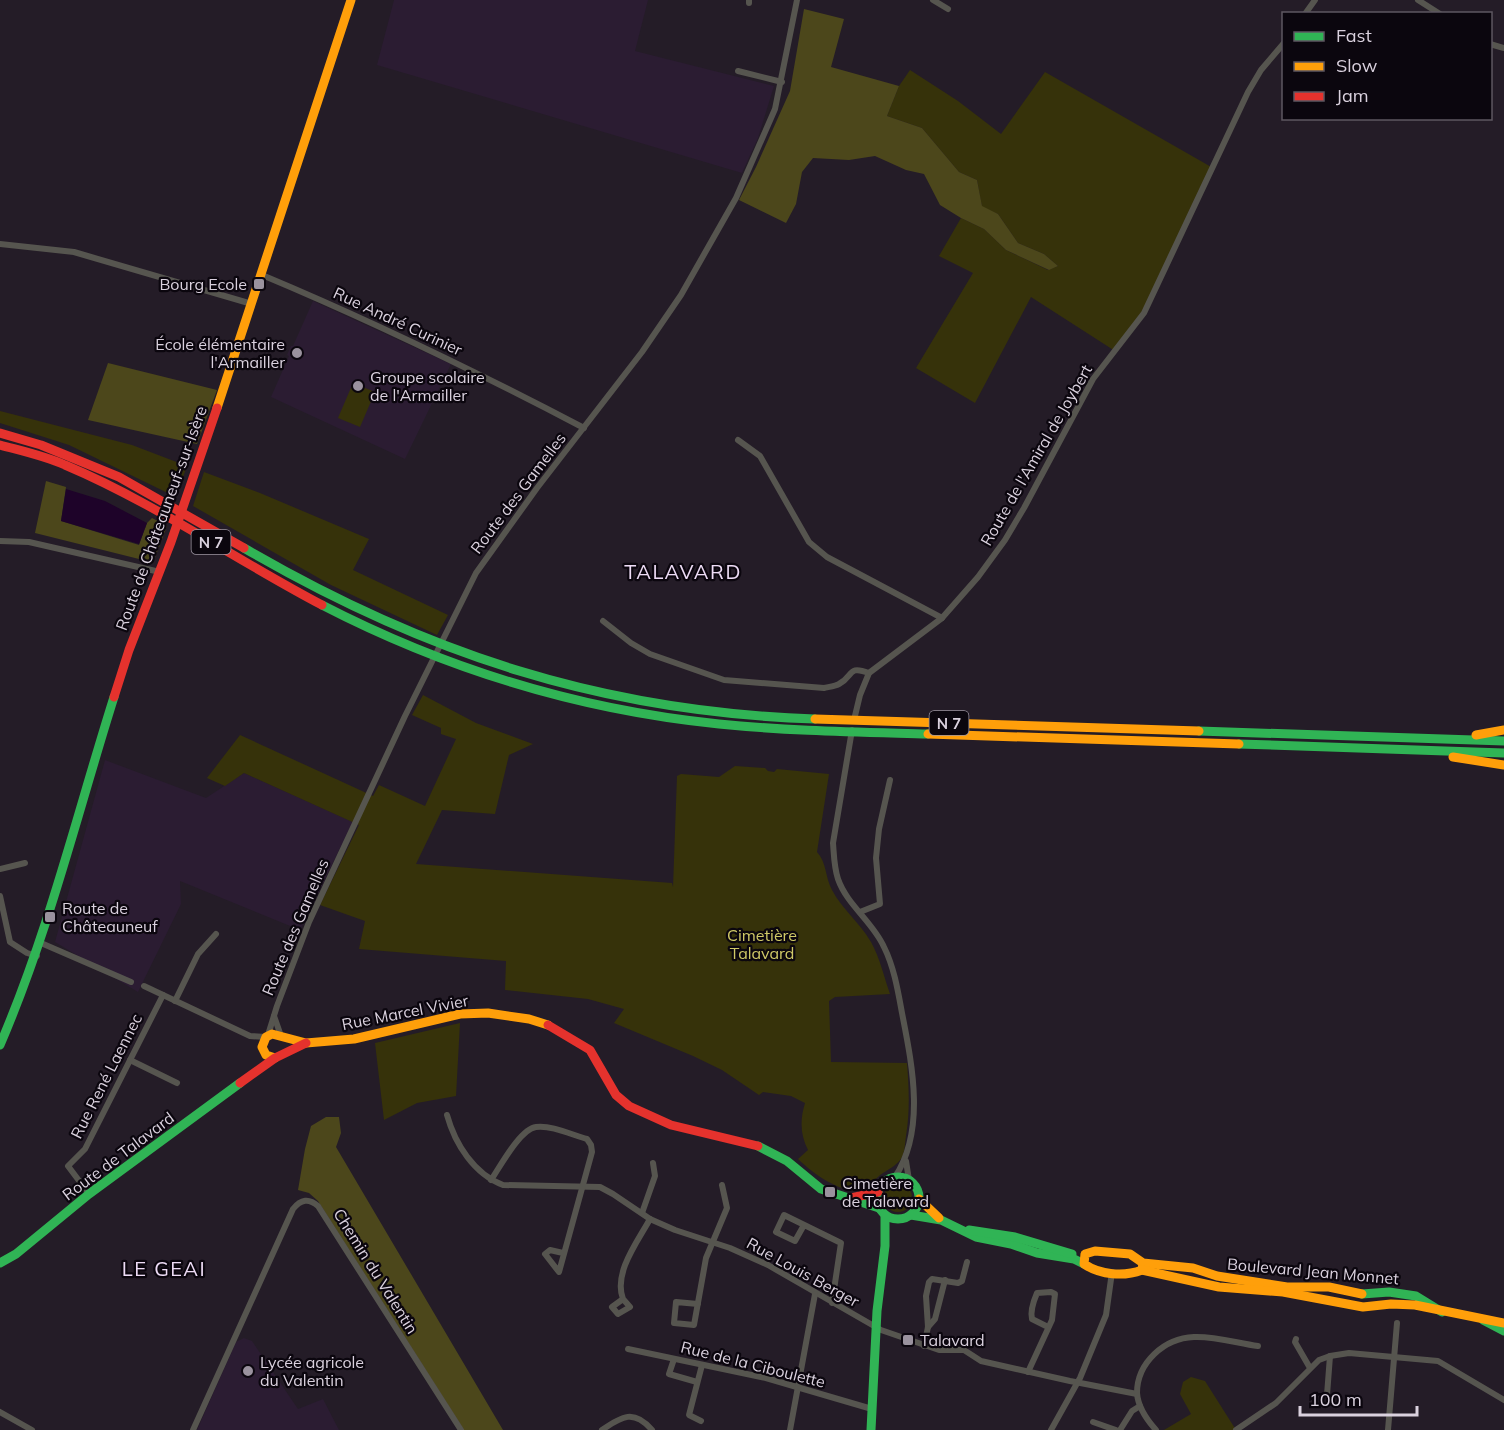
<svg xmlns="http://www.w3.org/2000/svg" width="1504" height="1430" font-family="Mulish,sans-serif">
<rect width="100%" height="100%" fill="#241c27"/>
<g fill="#2b1c32">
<polygon points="394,0 648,0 635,51 774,86 758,138 742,173 377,65"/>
<polygon points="313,301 451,364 405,459 271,397 289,356 287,355 291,346 293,346"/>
<polygon points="105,760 206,798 244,773 353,822 300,930 180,881 181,904 138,992 55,942"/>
<polygon points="244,1338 252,1341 298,1409 323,1399 339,1430 197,1430 236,1342"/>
</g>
<g fill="#36320a">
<polygon points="910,70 958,101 1001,134 1045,72 1213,168 1144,313 1115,351 1031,297 975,403 916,368 973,273 939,256 961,218 984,229 1006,250 1048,270 1058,266 1044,254 1018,243 998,214 982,207 977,180 959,172 922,128 887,116 899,86"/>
<polygon points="353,383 375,392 360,427 338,418"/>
<polygon points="0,411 132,445 187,466 176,497 69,445 0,423"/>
<polygon points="204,472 260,493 369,539 353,570 448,615 437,635 331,585 193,506"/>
<path d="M 423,695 L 476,723 L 533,744 L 509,755 L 495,814 L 442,810 L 416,864 L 672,883 L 673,887 L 677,776 L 681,774 L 719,777 L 735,766 L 765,768 L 768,771 L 774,772 L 777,769 L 829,774 L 817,852 C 827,863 825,877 832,890 C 842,909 860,923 871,942 C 880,958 884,977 890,994 L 835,997 L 829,1001 L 831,1062 L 907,1063 C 909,1088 910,1112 906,1136 C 905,1142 905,1149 903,1155 C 899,1164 891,1168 883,1173 C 875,1178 871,1186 862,1189 C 843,1196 811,1172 798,1159 L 808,1150 C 800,1134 800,1120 805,1103 L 791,1096 L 763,1092 L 759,1095 L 722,1070 L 693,1056 L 614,1023 L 624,1009 L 588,999 L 505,990 L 506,961 L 359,949 L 365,921 L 320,905 L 359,825 L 244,773 L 225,786 L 207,778 L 240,735 L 373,796 L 379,785 L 425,806 L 456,739 L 441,734 L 441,728 L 412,715 Z"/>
<polygon points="460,1023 456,1096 417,1103 384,1120 375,1043"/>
<circle cx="898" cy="1198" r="14"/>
<polygon points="1191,1377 1205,1381 1236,1430 1164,1430 1191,1414 1180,1394 1183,1382"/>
</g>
<g fill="#4c471b">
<polygon points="804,9 844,19 831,67 899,86 887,116 922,128 959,172 977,180 982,206 998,214 1018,243 1044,254 1058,266 1049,270 1006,250 984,229 961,218 940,205 924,174 906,170 875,156 849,160 813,158 802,172 796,204 786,223 739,200 756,167 790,91"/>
<polygon points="108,363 217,390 197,444 88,420"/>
<polygon points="46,481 66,487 61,521 139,545 147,523 152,518 167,526 154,560 147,561 35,533"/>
<polygon points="326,1117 339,1117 341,1133 336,1147 503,1430 464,1430 318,1201 309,1193 298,1190 305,1149 311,1126"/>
</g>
<polygon fill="#1e0329" points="66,489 105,501 147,523 139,544 61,521"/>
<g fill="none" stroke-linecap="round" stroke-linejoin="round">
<g stroke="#56554f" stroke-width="6">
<polyline points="933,0 948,9"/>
<polyline points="1418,0 1440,14"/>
<polyline points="749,3 749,0"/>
<polyline points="1305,14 1315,0"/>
<polyline points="1490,44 1504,48"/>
<polyline points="738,71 782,82"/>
<polyline points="0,244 74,252 252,304"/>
<path d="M 262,275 C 372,321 479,373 584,428"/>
<polyline points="738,440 760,456 809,542 827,557 942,618"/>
<polyline points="0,541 29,542 160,572"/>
<path d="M 603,621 L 631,643 L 650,654 L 724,680 L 824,688 C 828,687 836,686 839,684 C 854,676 847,665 869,673"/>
<polyline points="854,720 860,695 869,673 942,618 978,577 1005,540 1024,508 1093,379 1144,313 1248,92 1261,70 1284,43"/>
<path d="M 852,730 L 833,843 C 834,855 834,867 838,879 C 847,905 873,922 884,947 C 894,967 898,991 902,1013 C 912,1064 926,1130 895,1177"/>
<polyline points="0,869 25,863"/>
<polyline points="0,896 10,942 27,953 37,956"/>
<polyline points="860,912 880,904 876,858 879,829 890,780"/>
<polyline points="41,943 131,982"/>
<polyline points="144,986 250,1036 266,1037"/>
<polyline points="175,1001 198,954 216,934"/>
<polyline points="274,1016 281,1036"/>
<polyline points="268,1035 277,1006 309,922 405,716 476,573 537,488 642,352 681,295 736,198 775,109 797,0"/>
<polyline points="130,1060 177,1083"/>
<path d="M 447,1115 C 455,1144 474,1174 503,1185 L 600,1187 L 613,1194 L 650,1219 L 675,1230 L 730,1248 L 768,1265 L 881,1330 L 939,1350 L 964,1350 L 981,1361 L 1070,1381 L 1137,1394"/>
<polyline points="906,1161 909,1180"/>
<path d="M 491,1180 C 500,1167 520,1129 536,1127 C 552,1125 572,1135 587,1139 L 591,1145 L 592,1152 L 559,1272 L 545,1254 L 550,1250 L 563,1253"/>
<polyline points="89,1194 68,1166 85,1149 163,995"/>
<polyline points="642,1213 655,1176 653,1163"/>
<polyline points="804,1225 795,1241 776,1232 784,1215 841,1243 832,1303"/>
<path d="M 623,1299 L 630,1307 L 618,1314 L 612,1307 L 623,1299 C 613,1273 638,1241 650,1219"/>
<polyline points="698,1304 676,1302 674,1323 694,1325 706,1258 727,1208 722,1185"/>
<polyline points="928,1327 935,1319 945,1280"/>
<polyline points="1296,1339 1295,1342 1310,1368"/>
<polyline points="924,1346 928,1327 926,1296 929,1282 932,1279 958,1283 962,1281 967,1262"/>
<polyline points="628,1349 766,1378 872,1409"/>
<polyline points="674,1359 669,1374 697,1382"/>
<path d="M 1028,1372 L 1052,1320 L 1055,1294 L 1051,1292 L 1037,1293 C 1034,1300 1030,1311 1032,1319 L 1048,1327"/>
<polyline points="1327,1395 1330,1356"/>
<polyline points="0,1412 32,1430"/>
<polyline points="701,1421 689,1415 702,1365"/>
<polyline points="1093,1422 1116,1430"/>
<path d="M 193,1430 L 293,1209 C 301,1199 309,1198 318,1206 L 461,1430"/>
<path d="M 602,1430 C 622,1416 634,1409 652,1430"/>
<polyline points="790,1430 815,1294"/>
<polyline points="1051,1430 1080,1378 1106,1315 1112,1272"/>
<polyline points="1120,1430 1132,1411 1140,1406"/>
<path d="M 1156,1430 C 1147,1420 1138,1408 1137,1393 C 1137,1363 1164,1338 1194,1337 C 1214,1336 1237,1343 1258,1346"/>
<polyline points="1236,1430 1276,1403 1319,1360 1330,1356 1349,1353 1438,1361 1504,1400"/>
<polyline points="1388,1430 1397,1323"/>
</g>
<g stroke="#30b455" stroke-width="9">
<path d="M 244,548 C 426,654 603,712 815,719"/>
<path d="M 322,605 C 446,669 580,710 719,724 C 788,731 858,732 928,734"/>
<polyline points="1199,731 1504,741"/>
<polyline points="1239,744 1504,753"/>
<path d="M 0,1045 C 49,931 77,814 114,697"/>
<polyline points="758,1146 787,1161 821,1189 879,1208"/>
<circle cx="898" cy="1198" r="21"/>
<polyline points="911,1215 941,1220 976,1237 1011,1244 1037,1253 1074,1259 1084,1264"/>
<polyline points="969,1230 1015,1237 1072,1254"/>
<polyline points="0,1263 16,1254 89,1194 240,1083"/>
<polyline points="1362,1294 1389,1292 1416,1296 1442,1312"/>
<polyline points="1483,1320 1504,1331"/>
<polyline points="871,1430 877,1311 885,1246 885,1215"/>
</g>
<g stroke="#ff9f0a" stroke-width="9">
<polyline points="217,408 351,0"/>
<polyline points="815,719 1199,731"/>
<polyline points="928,734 1239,744"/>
<polyline points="1476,735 1504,730"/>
<polyline points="1453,757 1504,765"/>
<polyline points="275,1058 266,1055 262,1047 266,1037 272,1034 306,1043 354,1039 460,1014 488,1013 529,1019 548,1025"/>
<polyline points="919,1199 939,1218"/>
<path d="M 1143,1263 L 1142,1270 C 1124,1277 1100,1275 1084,1264 L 1085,1254 L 1095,1251 L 1130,1254 L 1143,1263 L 1193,1268 L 1217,1276 L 1287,1287 L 1329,1287 L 1362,1294"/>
<polyline points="1142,1270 1219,1287 1283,1292 1363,1307 1391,1304 1415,1305 1504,1323"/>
</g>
<g stroke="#e5322d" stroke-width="9">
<polyline points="0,433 41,445 119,477 244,548"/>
<path d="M 0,445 C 22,451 45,456 65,465 C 155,503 236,560 322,605"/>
<polyline points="114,697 129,650 171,542 217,408"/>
<polyline points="548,1025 590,1050 616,1095 629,1106 671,1125 758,1146"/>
<polyline points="240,1083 275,1058 306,1043"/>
<polyline points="851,1198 878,1192"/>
</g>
</g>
<g fill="#9a929e" stroke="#0b060e" stroke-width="2">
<rect x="253" y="278" width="12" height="12" rx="3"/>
<circle cx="297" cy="353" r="6"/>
<circle cx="358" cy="386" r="6"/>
<rect x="44" y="911" width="12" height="12" rx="3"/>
<rect x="824" y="1186" width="12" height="12" rx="3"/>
<rect x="902" y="1334" width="12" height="12" rx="3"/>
<circle cx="248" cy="1371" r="6"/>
</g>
<g text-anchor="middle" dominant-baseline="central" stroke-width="4.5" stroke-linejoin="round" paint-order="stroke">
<g fill="#0b060e" stroke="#9c94a0" stroke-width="1.5">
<rect x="191.5" y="530" width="39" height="24" rx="4.5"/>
<rect x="929.5" y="711" width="39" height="24" rx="4.5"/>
</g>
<g font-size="15" font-weight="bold" fill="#dad1de">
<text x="211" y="542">N 7</text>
<text x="949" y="723">N 7</text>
</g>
<g font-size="16" fill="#dad1de" stroke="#0b060e" text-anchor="start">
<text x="247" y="284" text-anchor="end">Bourg Ecole</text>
<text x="285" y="344" text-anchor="end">École élémentaire<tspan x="285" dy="18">l'Armailler</tspan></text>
<text x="370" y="377">Groupe scolaire<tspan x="370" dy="18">de l'Armailler</tspan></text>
<text x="62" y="908">Route de<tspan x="62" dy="18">Châteauneuf</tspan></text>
<text x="842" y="1183">Cimetière<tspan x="842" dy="18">de Talavard</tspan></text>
<text x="920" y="1340">Talavard</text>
<text x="260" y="1362">Lycée agricole<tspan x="260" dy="18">du Valentin</tspan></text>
</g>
<g font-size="16" fill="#dad1de" stroke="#0b060e">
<text transform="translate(398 321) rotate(25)">Rue André Curinier</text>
<text transform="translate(1036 455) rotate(-60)">Route de l'Amiral de Joybert</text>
<text transform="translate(518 493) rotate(-53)">Route des Gamelles</text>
<text transform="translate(161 518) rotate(-70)">Route de Châteauneuf-sur-Isère</text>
<text transform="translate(295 927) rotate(-67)">Route des Gamelles</text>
<text transform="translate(405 1012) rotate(-11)">Rue Marcel Vivier</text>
<text transform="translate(106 1076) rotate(-63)">Rue René Laennec</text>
<text transform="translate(118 1156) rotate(-37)">Route de Talavard</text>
<text transform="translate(376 1271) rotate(58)">Chemin du Valentin</text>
<text transform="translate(1313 1271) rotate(5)">Boulevard Jean Monnet</text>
<text transform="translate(803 1272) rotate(29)">Rue Louis Berger</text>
<text transform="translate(753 1364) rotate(14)">Rue de la Ciboulette</text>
</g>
<g font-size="16" fill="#d0c967" stroke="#0b060e">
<text x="762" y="935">Cimetière<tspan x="762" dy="18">Talavard</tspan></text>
</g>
<g font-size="20" letter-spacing="1.5" fill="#eedcf6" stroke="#0b060e">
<text x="683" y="571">TALAVARD</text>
<text x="164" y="1268">LE GEAI</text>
</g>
</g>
<rect x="1282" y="12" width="210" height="108" fill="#0b060e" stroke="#5e5761" stroke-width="1.5"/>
<rect x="1294" y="32" width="30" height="9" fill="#30b455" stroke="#5e5761" stroke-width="1.5"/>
<text x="1336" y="42" font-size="18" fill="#dad1de">Fast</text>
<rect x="1294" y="62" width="30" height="9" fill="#ff9f0a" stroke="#5e5761" stroke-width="1.5"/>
<text x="1336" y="72" font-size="18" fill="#dad1de">Slow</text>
<rect x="1294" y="92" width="30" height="9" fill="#e5322d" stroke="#5e5761" stroke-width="1.5"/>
<text x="1336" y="102" font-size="18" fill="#dad1de">Jam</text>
<path d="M1300 1406v9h117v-9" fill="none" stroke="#dad1de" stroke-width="3"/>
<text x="1309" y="1406" font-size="18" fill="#dad1de" stroke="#0b060e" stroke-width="4.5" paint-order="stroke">100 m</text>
</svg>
